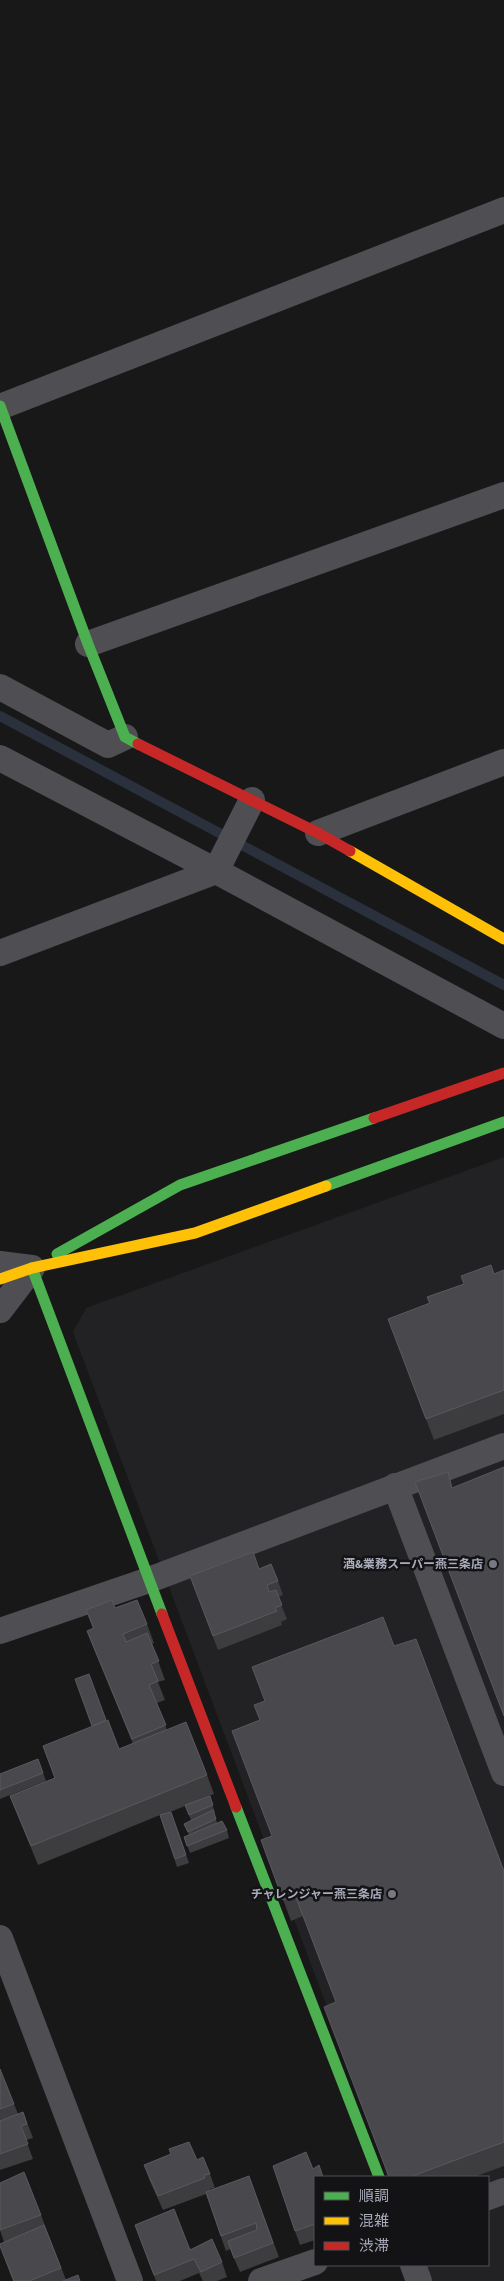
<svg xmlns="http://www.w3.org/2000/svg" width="504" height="2281" font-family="'Source Sans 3','Noto Sans JP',sans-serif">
<rect width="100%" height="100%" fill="#181819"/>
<polygon fill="#222225" points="504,1157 504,2281 430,2281 424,2265 488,2265 488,2177 391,2177 73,1332 86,1308"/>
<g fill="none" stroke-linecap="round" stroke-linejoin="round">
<polyline stroke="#2a313c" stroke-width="10" points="0,716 504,985"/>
<g stroke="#4e4e53" stroke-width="26">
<polyline points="0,407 504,210"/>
<polyline points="88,644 504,495"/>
<polyline points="0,687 108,745 125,737"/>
<polyline points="0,758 216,871 504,1026"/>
<polyline points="318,833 504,762"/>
<polyline points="0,953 216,871 252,800"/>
<polyline points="0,1264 32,1268 0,1310"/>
<polyline points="395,1486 504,1773"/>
<polyline points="0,1631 149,1580 504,1446"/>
<polyline points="0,1938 130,2281"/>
<polyline points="488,2197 504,2191"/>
<polyline points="413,2265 419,2281"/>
<polyline points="261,2281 315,2262"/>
</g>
<g stroke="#4caf50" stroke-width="11">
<polyline points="0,406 88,644 125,737 138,744"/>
<polyline points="326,1186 504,1122"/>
<polyline points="57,1254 180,1185 374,1118"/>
<polyline points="32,1268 162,1614"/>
<polyline points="236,1807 379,2177"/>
</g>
<g stroke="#ffc107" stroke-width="11">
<polyline points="350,851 504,939"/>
<polyline points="0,1279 32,1268 195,1233 326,1186"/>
</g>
<g stroke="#c62828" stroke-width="11">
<polyline points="138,744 318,833 350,851"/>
<polyline points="374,1118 504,1073"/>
<polyline points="162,1614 236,1807"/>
</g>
</g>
<g fill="#3d3d40">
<polygon points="504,1270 504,1414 434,1440 388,1319 429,1304 427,1297"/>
<polygon points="259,1569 278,1581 283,1595 278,1597 287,1619 281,1622 282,1625 218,1650 190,1576"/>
<polygon points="115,1608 147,1624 154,1643 152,1644 165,1680 158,1682 165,1700 157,1703 167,1730 207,1775 214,1794 189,1804 210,1796 215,1813 214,1813 217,1823 227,1830 229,1838 190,1853 184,1837 189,1835 184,1824 191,1820 185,1806 165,1814 171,1812 189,1863 177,1867 160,1815 38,1865 10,1796 55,1778 43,1746 119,1749 133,1744 94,1649 87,1631 93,1629 86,1610"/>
<polygon points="394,1646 504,1871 504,2166 474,2177 388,2177 336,2002 303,1916 291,1921 261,1840 272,1836 260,1721"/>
<polygon points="38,1759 46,1781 0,1799 0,1774"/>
<polygon points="0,2069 18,2114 23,2112 33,2138 26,2140 33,2159 0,2170"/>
<polygon points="169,2149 210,2174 215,2188 210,2189 210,2190 249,2176 279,2257 240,2272 230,2249 226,2251 206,2194 163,2210 149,2179 144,2165 171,2154"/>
<polygon points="315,2177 315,2240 300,2245 295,2231"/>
<polygon points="41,2215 66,2280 80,2281 13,2281 0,2246 4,2242 0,2230"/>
<polygon points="135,2225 222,2262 227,2277 217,2281 203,2281 199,2273 180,2281 156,2281"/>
</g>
<g fill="#49494d" stroke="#58595f">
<polygon points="491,1265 494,1274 504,1270 504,1390 426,1419 388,1319 430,1303 427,1297 464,1284 461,1276"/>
<polygon points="504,1467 504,1716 415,1482 448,1472 452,1488"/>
<polygon points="253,1552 259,1569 271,1564 278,1581 267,1585 269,1592 276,1590 282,1605 275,1608 277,1611 213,1636 190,1576"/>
<polygon points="112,1600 115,1608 137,1600 147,1624 123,1634 126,1642 147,1633 159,1661 151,1664 158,1681 149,1685 166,1725 132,1739 87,1631 94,1628 86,1610"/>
<polygon points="383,1617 394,1646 416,1639 504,1871 504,2142 410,2177 389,2177 324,2007 336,2002 295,1895 283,1900 261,1840 272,1836 232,1731 260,1720 254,1705 265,1701 252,1667"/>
<polygon points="89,1674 106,1720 92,1726 75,1679"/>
<polygon points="108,1720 119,1749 186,1722 207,1775 31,1846 10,1796 55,1778 43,1746"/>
<polygon points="38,1759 43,1773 0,1790 0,1774"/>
<polygon points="210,1796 213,1805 189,1815 185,1805"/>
<polygon points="213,1810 216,1819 188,1832 184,1824"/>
<polygon points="171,1812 186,1855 175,1859 160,1815"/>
<polygon points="222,1821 227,1830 187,1846 184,1837"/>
<polygon points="0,2069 14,2104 0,2109"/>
<polygon points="23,2112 27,2124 21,2126 28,2144 0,2154 0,2121"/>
<polygon points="189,2142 197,2160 203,2157 210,2174 204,2175 205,2178 158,2196 144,2165 171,2154 169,2149"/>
<polygon points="306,2152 313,2169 319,2165 323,2177 315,2177 315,2224 295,2231 273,2166"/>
<polygon points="24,2172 41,2215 0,2230 0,2183"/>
<polygon points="249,2176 273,2243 234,2258 228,2241 257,2230 256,2223 221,2236 206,2192"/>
<polygon points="174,2209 190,2250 212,2239 222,2262 201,2272 194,2259 154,2275 135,2225"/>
<polygon points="44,2225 61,2268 29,2281 14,2281 0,2246 0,2244"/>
<polygon points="78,2275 80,2281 63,2281"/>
</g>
<g fill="#767882" stroke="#131215" stroke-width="2">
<circle cx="493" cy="1564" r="5"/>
<circle cx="392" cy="1894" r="5"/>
</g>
<g text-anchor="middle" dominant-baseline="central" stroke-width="5" stroke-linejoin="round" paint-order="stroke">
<g font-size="12" font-weight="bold" fill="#a9acbb" stroke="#131215" text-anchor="end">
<text x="483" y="1564">酒&amp;業務スーパー燕三条店</text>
<text x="382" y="1894">チャレンジャー燕三条店</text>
</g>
</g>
<rect x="314" y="2176" width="175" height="90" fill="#131215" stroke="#4f5057"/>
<rect x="324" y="2192" width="25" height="8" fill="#4caf50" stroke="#4f5057"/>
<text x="359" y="2201" font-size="15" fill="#a9acbb">順調</text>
<rect x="324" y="2217" width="25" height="8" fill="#ffc107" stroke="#4f5057"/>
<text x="359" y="2226" font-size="15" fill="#a9acbb">混雑</text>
<rect x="324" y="2242" width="25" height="8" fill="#c62828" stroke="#4f5057"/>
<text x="359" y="2251" font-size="15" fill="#a9acbb">渋滞</text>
</svg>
